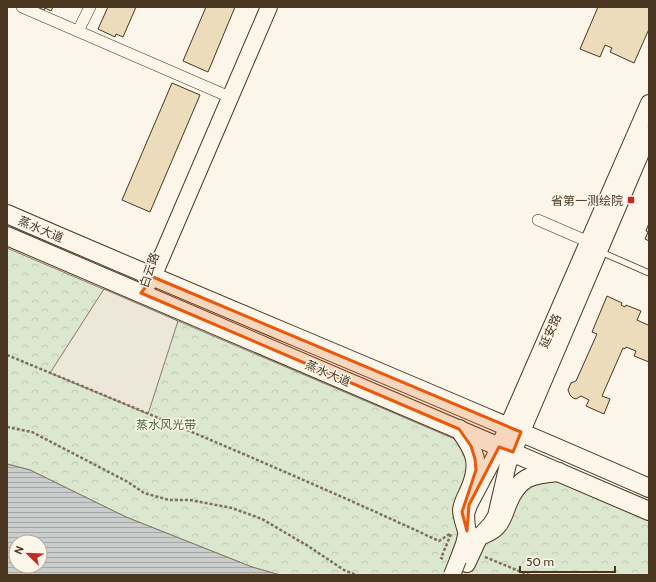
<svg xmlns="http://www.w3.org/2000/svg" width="656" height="582" font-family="Cabin,'Noto Sans SC',sans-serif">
<defs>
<pattern id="park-crowns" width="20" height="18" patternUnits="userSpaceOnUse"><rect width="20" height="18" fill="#dce7d0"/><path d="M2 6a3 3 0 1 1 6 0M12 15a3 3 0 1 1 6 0" fill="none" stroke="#bec7b2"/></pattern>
<pattern id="water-rules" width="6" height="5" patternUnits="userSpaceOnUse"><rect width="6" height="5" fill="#c9cecd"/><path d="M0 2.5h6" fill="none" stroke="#a5a8a6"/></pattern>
</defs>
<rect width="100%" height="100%" fill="#fbf6e9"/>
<polygon fill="url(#park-crowns)" stroke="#887966" points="7,248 471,446 467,531 480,536 540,474 649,521 649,575 280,575 252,567 126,517 30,470 7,464"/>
<polygon fill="#ede7d9" stroke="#887966" points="104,289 178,321 148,414 50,373"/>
<path fill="url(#water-rules)" stroke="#887966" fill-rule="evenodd" d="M 7,464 L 30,470 L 126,517 L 252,567 L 280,575 L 7,575 ZM 16,542 L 40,542 L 40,566 L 16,566 Z"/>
<g fill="#ecdcbc" stroke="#4a3520">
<polygon points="36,7 53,7 51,11 45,8 44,10"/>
<polygon points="108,7 136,7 123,37 116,34 115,37 98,29"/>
<polygon points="206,7 235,7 208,72 183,61"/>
<polygon points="598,7 649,7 649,29 634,63 610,52 612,48 605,45 600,57 580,49"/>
<polygon points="172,83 200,95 150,212 122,200"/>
<polygon points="649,223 649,241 645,239 648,232 646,231"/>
<polygon points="607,296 622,303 621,305 625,307 626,305 641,311 637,320 648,325 649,322 649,362 634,356 636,351 626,347 625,349 623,348 602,396 610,399 604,414 586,406 589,400 581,396 576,399 573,398 570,395 568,390 571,383 576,381 597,334 592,332"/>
</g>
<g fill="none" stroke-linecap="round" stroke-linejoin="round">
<g stroke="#4a3520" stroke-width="7">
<polyline id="lane" points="601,252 649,273"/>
</g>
<g stroke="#4a3520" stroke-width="12">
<g id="street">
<polyline points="22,7 225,95"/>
<polyline points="78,31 90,7"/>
<polyline points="538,220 589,242"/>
</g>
</g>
<g stroke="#4a3520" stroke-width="18">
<g id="secondary">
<polyline points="141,293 153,277 269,7"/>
<polyline points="458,560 464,544 467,531 466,514 469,505 494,458 649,103"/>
<polyline points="467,564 480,536 491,524 496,516 508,464 649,134"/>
</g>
</g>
<g stroke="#4a3520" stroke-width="20">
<g id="primary">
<path d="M 7,214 C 221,307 436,394 649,488"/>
<polyline points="7,236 649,511"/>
<path d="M 459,429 C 475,451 481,463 470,489 C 467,496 463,502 462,510 C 462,516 465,524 467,531"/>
<path d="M 480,536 C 485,534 492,531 496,527 C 502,521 504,513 507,505 C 518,477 531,474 559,472"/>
</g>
</g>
<g stroke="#7f6f5c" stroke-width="2.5" stroke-dasharray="3 2" stroke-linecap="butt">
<path d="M 7,355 C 152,415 297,475 439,541 L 451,533"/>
<polyline points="7,427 32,432 128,482 144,493 169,500 190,500 232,508 262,519 308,546 344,570 356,575"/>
<polyline points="485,557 529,575"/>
<polyline points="443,559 441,558 451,534"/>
</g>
<use href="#lane" stroke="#fbf6e9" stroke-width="5.5"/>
<use href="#street" stroke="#fbf6e9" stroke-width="11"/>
<use href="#secondary" stroke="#fbf6e9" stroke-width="16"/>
<use href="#primary" stroke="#fbf6e9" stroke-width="18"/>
<g stroke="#4a3520" stroke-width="18" stroke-linecap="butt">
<polyline id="secondary-bridge" points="452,575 458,560"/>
</g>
<use href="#secondary-bridge" stroke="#fbf6e9" stroke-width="16"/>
</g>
<path fill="#e8590c" fill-opacity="0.2" stroke="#e8590c" stroke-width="3" stroke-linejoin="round" d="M 153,277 L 521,432 L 513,452 L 499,447 L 469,505 L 467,531 L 462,512 L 476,470 L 475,459 L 471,446 L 459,429 L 141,293 Z"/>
<rect fill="#c62828" stroke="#fbf6e9" stroke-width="1.5" x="627" y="196" width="8" height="8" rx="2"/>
<g text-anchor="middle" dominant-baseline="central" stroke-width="3" stroke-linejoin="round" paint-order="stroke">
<g font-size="12" fill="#4a3520" stroke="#fbf6e9" text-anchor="end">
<text x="623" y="200">省第一测绘院</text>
</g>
<g font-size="12" fill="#4a3520" stroke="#fbf6e9">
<text transform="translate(41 229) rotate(23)">蒸水大道</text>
<text transform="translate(149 270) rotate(-71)">白云路</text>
<text transform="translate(550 331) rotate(-66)">延安路</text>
<text transform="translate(328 373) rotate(23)">蒸水大道</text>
</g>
<g font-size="12" fill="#436837" stroke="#fbf6e9">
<text x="166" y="424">蒸水风光带</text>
</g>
</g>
<rect width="656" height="582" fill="none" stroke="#4a3520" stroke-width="16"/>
<g transform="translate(28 554) rotate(293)"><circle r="19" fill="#fbf6e9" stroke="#b4a999"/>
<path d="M0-3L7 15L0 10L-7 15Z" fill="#c62828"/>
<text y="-6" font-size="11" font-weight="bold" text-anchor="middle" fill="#4a3520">N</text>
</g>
<path d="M520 566v6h95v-6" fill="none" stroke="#4a3520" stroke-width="2"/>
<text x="526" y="566" font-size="12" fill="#4a3520" stroke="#fbf6e9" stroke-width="3" paint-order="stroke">50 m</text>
</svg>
